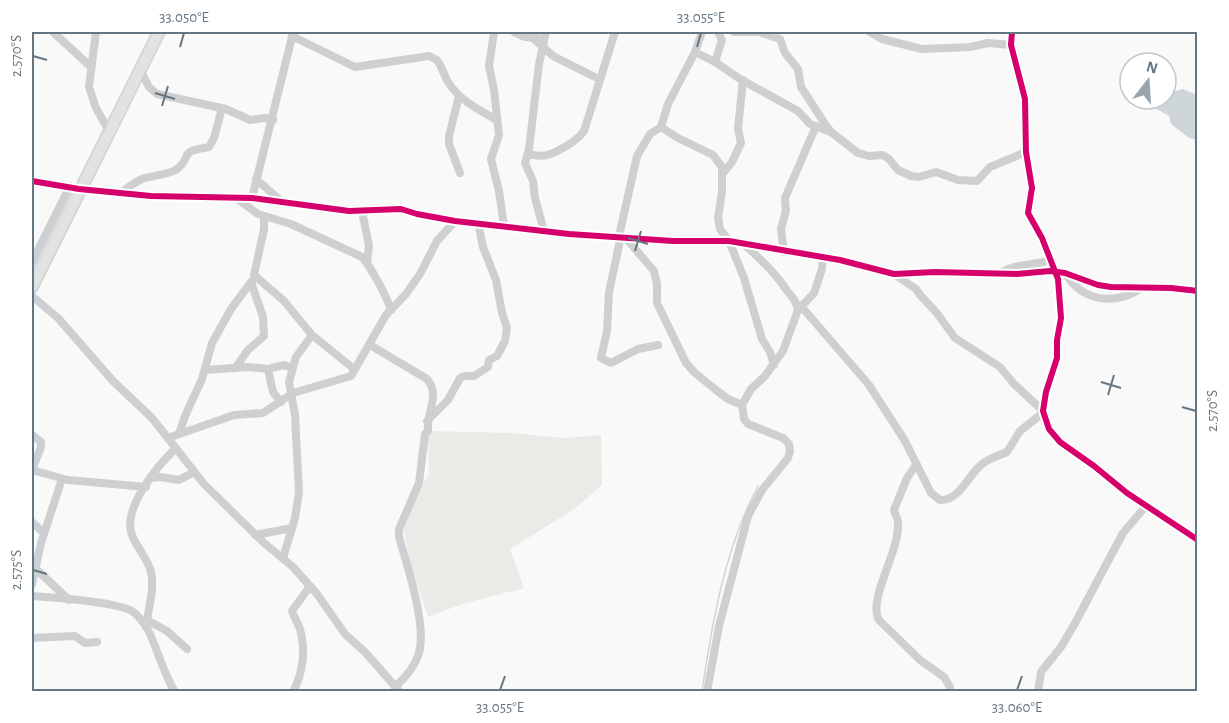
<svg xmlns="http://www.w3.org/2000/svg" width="1229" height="723" font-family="'Alegreya Sans',sans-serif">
<rect width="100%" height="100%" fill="#f9f9f9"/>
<polygon fill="#e8ebe6" points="428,431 510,433 565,438 601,435 602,485 573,510 510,549 524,588 462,604 428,617 410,562 403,526 413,498 429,475"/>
<polygon fill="#ced6d9" points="1183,89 1197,95 1197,140 1189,138 1171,124 1169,116 1155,108 1157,99 1166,99 1166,94"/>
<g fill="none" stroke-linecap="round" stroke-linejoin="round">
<path stroke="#ced6d9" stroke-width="1.5" d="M 702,692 C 712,622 725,548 758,486"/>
<g stroke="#d5d6d7" stroke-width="14">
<polyline id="major" points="32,287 159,32"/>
</g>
<g stroke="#cecfd0" stroke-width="8">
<polyline points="53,32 91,67"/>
<polyline points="96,32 89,87 96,108 109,131"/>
<polyline points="494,32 489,66 494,90 499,135 491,159 499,191 504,226"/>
<polyline points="514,32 525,37 538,38"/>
<polyline points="734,32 759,32 780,39 785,53 798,69 801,87 825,124 831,132 858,153 869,156 883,155 889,159 898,170 911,176 919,177 936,172 958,180 977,181 990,167 1026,152"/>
<polyline points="870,32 882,39 922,49 970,47 988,43 1011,45"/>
<polyline points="1012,32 1011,45 1025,99 1026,152 1032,188 1028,213 1042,238 1058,279 1061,318 1057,340 1057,358 1046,392 1043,411 1049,429 1060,442 1094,466 1127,493 1198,540"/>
<path d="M 292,36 L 355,67 L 429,56 L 437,60 C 442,67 444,75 448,82 C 459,100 479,110 497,120"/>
<polyline points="534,39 553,56 599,79"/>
<polyline points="695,52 715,62 740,79 798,111 810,124 831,132"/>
<polyline points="715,62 722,40 718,32"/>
<polyline points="140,70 149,87 157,94 226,109 250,120 265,118 273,120"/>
<polyline points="459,96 449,136 449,144 460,173"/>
<polyline points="661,127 678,138 713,155 722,167 722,192 718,218 720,229 729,241 744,278 762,339 770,352 774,365"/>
<path d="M 528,154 C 534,155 541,157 547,155 C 558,152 577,141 584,131 L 615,32"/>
<polyline points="724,172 732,162 741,143 738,129 743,80"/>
<polyline points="256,179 282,202"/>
<polyline points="32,181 79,189 151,196 252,198 349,211 401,209 417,214 455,221 569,234 673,241 729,241 840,260 894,274 935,272 1017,274 1050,271 1065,273 1098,285 1111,287 1171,288 1198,291"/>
<path d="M 121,193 C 129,187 136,180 145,178 C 155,175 169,175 177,169 C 194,156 176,152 209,147 L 214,138 L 222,108"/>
<path d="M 236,198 L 258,214 L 291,224 L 362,257 C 371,267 387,297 391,310"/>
<polyline points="252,198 293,33"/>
<polyline points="362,211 369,246 367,263"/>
<polyline points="264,216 264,229 254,275 284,301 312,335 354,369"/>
<polyline points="544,231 535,198 533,181 525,163 529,149 539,64 546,32"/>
<polyline points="619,236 637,156 650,134 661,127 668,104 695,52 702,32"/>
<polyline points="621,236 609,292 607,331 601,358 611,363 638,349 658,345"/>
<polyline points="625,237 654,271 657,284 657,303 686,363 695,373 716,390 728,399 742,405"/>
<path d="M 746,246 C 760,259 772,269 783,285 C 789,295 796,298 798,310"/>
<polyline points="784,252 781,229 786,211 785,198 816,126"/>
<polyline points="32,262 70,186"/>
<path d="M 1065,273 C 1082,301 1113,306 1140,289"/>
<polyline points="894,274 916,289 920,295 936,312 955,338 1000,367 1014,384 1043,411"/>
<path d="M 1000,274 C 1013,263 1034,266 1051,260"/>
<polyline points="32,296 58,318 113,381 152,418 204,484 263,542 293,567 317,594 345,634 365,652 400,692"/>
<path d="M 801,306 L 869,385 L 905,441 L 931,493 L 940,500 C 960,501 968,475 982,464 C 990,458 998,456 1007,452 L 1020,431 L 1044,412"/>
<path d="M 370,345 L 427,379 C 441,395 426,412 428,431 L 425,434 L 419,483 L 399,529 L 399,537 C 407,565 427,625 419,653 C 415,667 405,678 395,687"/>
<polyline points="236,367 248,350 264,336 263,317 251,282"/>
<polyline points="268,369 273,392 281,402"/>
<polyline points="205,370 248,367 268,369 284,365 292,368"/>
<polyline points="427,421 448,400 460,378 464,376 474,376 488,367 489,360 497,356 505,341 507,328 502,313 496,280 483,247 478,223"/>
<polyline points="179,434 185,416 202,379 212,343 231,309 255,277"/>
<polyline points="32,435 41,442 41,447 32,470"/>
<polyline points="168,438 234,415 263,413 293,393 351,376 386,315 406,294 420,274 437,241 455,221"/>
<path d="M 916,465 L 907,478 L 894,510 C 895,515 898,518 898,523 C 900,551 867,600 879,620 L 920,660 L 944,677 L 950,687 L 950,692"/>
<polyline points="32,470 68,480 146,487"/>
<polyline points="150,478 160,477 179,480 194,472"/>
<polyline points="32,522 44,533"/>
<polyline points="255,535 292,528"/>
<polyline points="283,558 295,518 299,492 295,415 289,382 296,357 312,335"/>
<polyline points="35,568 69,600"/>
<polyline points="32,584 41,543 62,479"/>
<path d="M 32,596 C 56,598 112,601 132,611 C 138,615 143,622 147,628 C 158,649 162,671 175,692"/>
<polyline points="147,620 167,631 187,649"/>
<path d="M 146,627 C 148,609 155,589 151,572 C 148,559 137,548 132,535 C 122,509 157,466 176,448"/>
<polyline points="32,638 75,636 85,643 97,642"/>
<path d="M 293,692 C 303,673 306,650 300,629 C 298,623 294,618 292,611 L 310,586"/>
<polyline points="707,692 719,626 748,516 762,490 788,458 790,451 789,444 783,438 748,424 744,419 742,405 751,389 765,376 783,351 798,310 814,293 822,269 823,258"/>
<polyline points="1038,692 1041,672 1061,647 1074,625 1123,533 1146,506"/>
</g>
<use href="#major" stroke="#e1e2e2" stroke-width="10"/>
<g stroke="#fff" stroke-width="10">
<g id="cycleway">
<polyline points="1012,32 1011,45 1025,99 1026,152 1032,188 1028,213 1042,238 1058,279 1061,318 1057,340 1057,358 1046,392 1043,411 1049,429 1060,442 1094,466 1127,493 1198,540"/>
<polyline points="32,181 79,189 151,196 252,198 349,211 401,209 417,214 455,221 569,234 673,241 729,241 840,260 894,274 935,272 1017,274 1050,271 1065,273 1098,285 1111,287 1171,288 1198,291"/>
</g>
</g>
<use href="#cycleway" stroke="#d6006c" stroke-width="6"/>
</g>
<path fill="none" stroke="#657683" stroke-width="2" d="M 180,47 L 184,33M 697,47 L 701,33M 33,56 L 47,60M 155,93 L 175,99M 162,106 L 168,86M 628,238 L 648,244M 635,251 L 641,231M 1101,382 L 1121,388M 1108,395 L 1114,375M 1182,407 L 1196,411M 33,570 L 47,574M 500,690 L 505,676M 1017,690 L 1022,676"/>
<rect width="1229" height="723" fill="none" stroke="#ffffff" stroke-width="66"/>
<g transform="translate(1148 81) rotate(17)"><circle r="28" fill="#ffffff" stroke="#c1c8cd" stroke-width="1.5"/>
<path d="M0-4.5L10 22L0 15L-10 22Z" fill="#99a4ac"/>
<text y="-9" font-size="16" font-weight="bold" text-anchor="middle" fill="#657683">N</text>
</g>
<rect x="33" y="33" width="1163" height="657" fill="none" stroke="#657683" stroke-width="2"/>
<g font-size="15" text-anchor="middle" fill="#657683">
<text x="184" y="22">33.050°E</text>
<text x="701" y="22">33.055°E</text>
<text transform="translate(16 56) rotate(-90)" y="5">2.570°S</text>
<text transform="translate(1212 411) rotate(-90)" y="5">2.570°S</text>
<text transform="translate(16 570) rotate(-90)" y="5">2.575°S</text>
<text x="500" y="712">33.055°E</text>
<text x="1017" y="712">33.060°E</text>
</g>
</svg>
